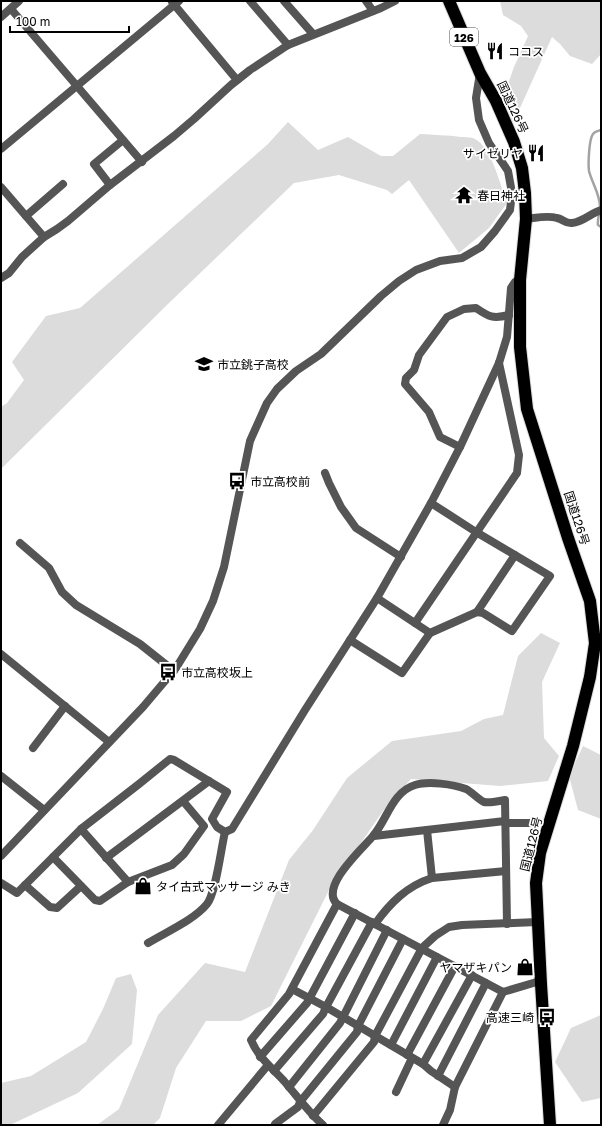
<svg xmlns="http://www.w3.org/2000/svg" width="602" height="1126" font-family="'Golos Text','Noto Sans JP',sans-serif">
<rect width="100%" height="100%" fill="#fff"/>
<g fill="#dcdcdc">
<polygon points="500,1 601,1 601,54 592,64 570,56 560,44 552,37 511,128 498,95 501,86 508,84 514,67 528,36 521,26 503,15"/>
<path d="M 288,122 L 318,150 L 348,137 L 381,156 L 393,156 L 420,134 C 434,135 447,135 461,137 C 464,137 469,137 473,138 C 492,146 500,185 507,203 L 489,228 L 459,253 L 409,180 L 392,194 L 387,190 L 339,175 L 294,183 L 170,302 L 1,469 L 1,407 L 7,403 L 24,380 L 12,362 L 46,316 L 80,308 L 268,144 Z"/>
<polygon points="541,633 560,643 542,682 544,738 559,756 548,781 500,786 411,779 383,811 331,886 271,1006 241,1021 206,1021 176,1068 160,1118 153,1125 97,1125 119,1109 158,1015 205,963 245,972 289,860 313,830 347,778 392,741 461,731 484,719 503,715 518,656"/>
<polygon points="583,746 601,755 601,819 578,810 569,776"/>
<polygon points="131,974 137,990 132,1044 78,1093 10,1125 1,1125 1,1083 31,1076 86,1042 103,1009 116,978"/>
<polygon points="601,1015 601,1098 582,1102 555,1062 571,1028"/>
</g>
<g fill="none" stroke-linecap="round" stroke-linejoin="round">
<path stroke="#a3a3a3" stroke-width="2.5" d="M 601,130 C 598,131 595,131 593,134 C 589,139 588,164 589,171 C 592,183 600,194 600,207 C 600,213 597,219 598,225 L 601,227"/>
<g stroke="#dbdbdb" stroke-width="14">
<polyline id="highway" points="449,1 480,73 496,101 514,142 522,168 525,193 526,219 520,280 520,347 527,409 568,538 590,601 595,643 590,677 573,746 540,853 536,883 541,984 550,1125"/>
</g>
<g stroke="#555" stroke-width="8">
<polyline points="250,1 288,45"/>
<polyline points="284,1 313,34"/>
<polyline points="366,1 373,11"/>
<polyline points="172,2 237,80"/>
<polyline points="11,9 142,162"/>
<polyline points="1,17 19,1"/>
<polyline points="1,149 179,1"/>
<polyline points="110,185 94,164 123,140"/>
<polyline points="1,187 44,237"/>
<polyline points="26,216 63,184"/>
<path d="M 526,219 C 536,218 547,215 557,218 C 563,219 566,224 572,223 C 583,222 591,213 601,210"/>
<polyline points="1,278 9,273 22,257 44,237 57,229 68,221 110,185 174,136 194,119 231,85 250,70 288,45 381,8 395,1"/>
<path d="M 460,447 L 440,437 L 429,412 L 405,384 L 406,378 L 414,370 L 419,355 L 447,317 L 464,309 L 476,308 C 489,317 493,319 509,315"/>
<polyline points="325,473 329,483 341,507 356,528 401,557"/>
<polyline points="20,543 49,568 62,592 76,605 140,644 174,671"/>
<polyline points="377,598 430,633"/>
<polyline points="477,612 515,555"/>
<polyline points="415,623 517,473 519,455 499,363"/>
<polyline points="350,640 402,673 430,633 477,612 483,613 512,631 550,576 476,532 431,503"/>
<polyline points="1,654 109,742"/>
<polyline points="33,748 65,706"/>
<polyline points="1,776 44,810"/>
<polyline points="505,823 535,823"/>
<polyline points="81,829 128,882"/>
<polyline points="427,830 432,878"/>
<polyline points="374,836 505,821"/>
<polyline points="1,856 143,707 176,668 200,629 213,601 224,567 250,441 267,403 277,389 296,371 321,354 381,296 399,281 416,270 440,261 462,258 481,247 495,231 510,210 512,193 508,171 489,143 479,120 476,98 480,73"/>
<polyline points="53,857 95,900 100,901 128,882 172,865 184,854 204,826 183,801"/>
<polyline points="106,858 209,781"/>
<polyline points="1,883 17,893 81,829 139,784 170,759 174,760 227,792 212,819 217,827 225,832 232,829 305,710 377,598 431,503 460,447 499,363 507,337 511,288 515,282 520,280"/>
<polyline points="25,885 50,907 57,908 81,886"/>
<path d="M 375,924 C 390,903 407,886 432,878 L 506,871"/>
<path d="M 507,924 L 505,800 C 500,801 488,803 484,802 C 479,800 472,792 466,789 C 453,784 428,781 415,785 C 392,792 387,820 373,836 C 363,848 319,887 337,904 L 503,992 L 540,981"/>
<path d="M 148,943 C 166,932 194,920 207,904 C 216,893 221,848 225,832"/>
<polyline points="292,989 326,1007 423,1064 431,1071 455,1087"/>
<polyline points="391,1045 437,957"/>
<polyline points="407,1055 455,966"/>
<polyline points="260,1057 307,1003 355,913"/>
<polyline points="423,1064 472,975"/>
<polyline points="274,1071 323,1014 326,1007 372,922"/>
<polyline points="438,1076 486,983"/>
<polyline points="289,1087 340,1023 387,930"/>
<polyline points="396,1092 412,1058"/>
<polyline points="313,1116 374,1042 375,1036 422,948 435,936 449,927 462,925 537,922"/>
<polyline points="218,1125 268,1065"/>
<polyline points="276,1125 275,1124 298,1107 300,1102 357,1032 358,1026 403,939"/>
<path d="M 323,1125 C 308,1112 297,1096 284,1081 C 272,1068 258,1057 251,1040 L 289,994 L 337,904"/>
<polyline points="443,1125 450,1110 455,1087 503,992"/>
</g>
<use href="#highway" stroke="#000" stroke-width="12"/>
</g>
<defs>
<g id="restaurant-bare" transform="scale(1.38)"><path d="M-5-6h1v4h1v-4h1v4h1v-4h1v5L-1.5 .5V6h-2V.5L-5-1ZM5-6V6H3V1.5H1.5Q1.5-4 5-6Z" fill="#000" stroke="#fff" stroke-width="2.5" paint-order="stroke"/></g>
<g id="temple-bare" transform="scale(1.38)"><path d="M0-6L5-2H3V0L6.5 2.5H4V6H1.5V3h-3V6H-4V2.5H-6.5L-3 0V-2H-5Z" fill="#000" stroke="#fff" stroke-width="2.5" paint-order="stroke"/></g>
<g id="school-bare" transform="scale(1.38)"><path d="M0-5L7-2L0 1L-7-2ZM-4 1L0 2.5L4 1V4Q0 6-4 4Z" fill="#000" stroke="#fff" stroke-width="2.5" paint-order="stroke"/></g>
<g id="bus-bare" transform="scale(1.38)"><path d="M-5-6H5V4H4V6H2V4H-2V6H-4V4H-5ZM-3.5-4V0h7V-4ZM-3.5 1.2v1.5H-2V1.2ZM2 1.2v1.5H3.5V1.2Z" fill="#000" stroke="#fff" stroke-width="2.5" paint-order="stroke"/></g>
<g id="shop-bare" transform="scale(1.38)"><path d="M-5-2.5h2.3a2.7 3.5 0 0 1 5.4 0H5L5.5 6h-11ZM-1.5-2.5h3a1.5 2.3 0 0 0-3 0Z" fill="#000" stroke="#fff" stroke-width="2.5" paint-order="stroke"/></g>
</defs>
<g fill-rule="evenodd">
<use href="#restaurant-bare" x="495" y="51"/>
<use href="#restaurant-bare" x="536" y="153"/>
<use href="#temple-bare" x="464" y="195"/>
<use href="#school-bare" x="204" y="364"/>
<use href="#bus-bare" x="237" y="481"/>
<use href="#bus-bare" x="168" y="672"/>
<use href="#shop-bare" x="143" y="886"/>
<use href="#shop-bare" x="525" y="967"/>
<use href="#bus-bare" x="547" y="1017"/>
</g>
<g text-anchor="middle" dominant-baseline="central" stroke-width="3.5" stroke-linejoin="round" paint-order="stroke">
<rect fill="#fff" stroke="#4c4c4c" stroke-width="1" x="450" y="28" width="28" height="18" rx="3"/>
<g font-size="11" font-weight="bold" fill="#000">
<text x="464" y="37">126</text>
</g>
<g font-size="12" fill="#000" stroke="#fff" text-anchor="start">
<text x="508" y="51">ココス</text>
<text x="523" y="153" text-anchor="end">サイゼリヤ</text>
<text x="477" y="195">春日神社</text>
<text x="217" y="364">市立銚子高校</text>
<text x="250" y="481">市立高校前</text>
<text x="181" y="672">市立高校坂上</text>
<text x="156" y="886">タイ古式マッサージ みき</text>
<text x="512" y="967" text-anchor="end">ヤマザキパン</text>
<text x="534" y="1017" text-anchor="end">高速三崎</text>
</g>
<g font-size="12" fill="#000" stroke="#fff">
<text transform="translate(513 107) rotate(65)">国道126号</text>
<text transform="translate(577 518) rotate(72)">国道126号</text>
<text transform="translate(531 844) rotate(-76)">国道126号</text>
</g>
</g>
<rect width="602" height="1126" fill="none" stroke="#000000" stroke-width="4"/>
<path d="M10 26v6h119v-6" fill="none" stroke="#000000" stroke-width="2"/>
<text x="16" y="26" font-size="12" fill="#000000" stroke="#ffffff" stroke-width="3" paint-order="stroke">100 m</text>
</svg>
